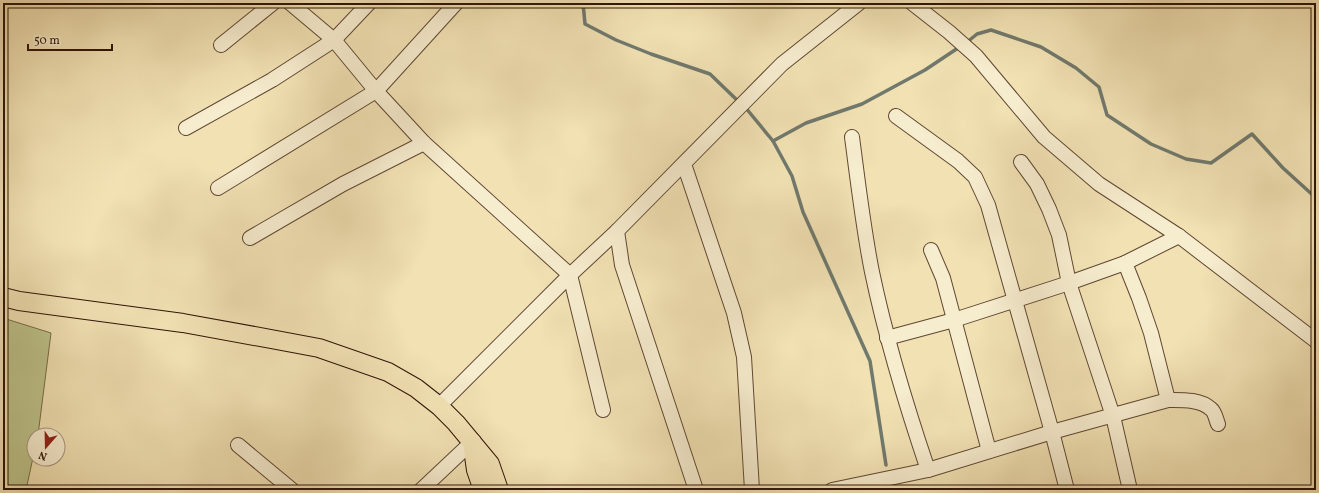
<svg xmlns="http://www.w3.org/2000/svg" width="1319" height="493" font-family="Vollkorn,serif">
<rect width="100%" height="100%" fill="#f1e1b3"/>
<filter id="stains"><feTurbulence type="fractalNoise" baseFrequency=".005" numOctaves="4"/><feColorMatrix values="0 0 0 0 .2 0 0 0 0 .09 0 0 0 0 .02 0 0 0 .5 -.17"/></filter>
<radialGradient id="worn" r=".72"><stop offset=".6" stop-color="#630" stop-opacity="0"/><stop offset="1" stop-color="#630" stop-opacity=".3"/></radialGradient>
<polygon fill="#bdc28a" stroke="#766b48" points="3,318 51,333 38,435 34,435 34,453 26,490 3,490"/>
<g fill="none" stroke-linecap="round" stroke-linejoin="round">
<g stroke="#70796d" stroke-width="3.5">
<polyline points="583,3 585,24 616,40 651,54 710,74 740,103"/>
<polyline points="966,43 977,34 991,30 1041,47 1076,68 1099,87 1107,115 1151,144 1186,159 1211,163 1252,134 1283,168 1316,198"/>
<polyline points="745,107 773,141 792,176 803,212 870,361 886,465"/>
<polyline points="773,141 806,123 862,104 925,70 961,46"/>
</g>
<g stroke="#604732" stroke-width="16">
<g id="minor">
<polyline points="290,3 334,40 376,91 424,143 570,275 603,410"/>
<polyline points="912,3 949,32 976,56 1044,137 1099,184 1179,236 1316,341"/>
<polyline points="221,45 273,3"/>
<polyline points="896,116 958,161 975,177 988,205 1052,432 1067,490"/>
<polyline points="186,128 272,80 334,40 369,3"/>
<path d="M 852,137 C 858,182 863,227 872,272 C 886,339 906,405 928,470"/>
<polyline points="1021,162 1037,184 1049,209 1059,235 1069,283 1113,416 1130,490"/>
<polyline points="684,164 734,313 744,357 752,490"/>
<polyline points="218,188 376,91 456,3"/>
<polyline points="617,231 622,265 696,490"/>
<polyline points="250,238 343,184 424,143"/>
<polyline points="931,250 943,278 989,451"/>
<polyline points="1125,263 1139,298 1151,333 1168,400"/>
<polyline points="887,338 954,320 1069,283 1125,263 1179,236"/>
<polyline points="439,406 570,275 617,231 782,64 859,3"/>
<polyline points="238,445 292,490"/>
<polyline points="421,490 472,442"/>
<path d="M 832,490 L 928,470 L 1052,432 L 1168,400 C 1182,400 1200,399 1211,409 C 1215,412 1216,419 1218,424"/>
</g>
</g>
<g stroke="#2f1407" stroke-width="20">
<g id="major">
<polyline points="3,297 19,301 183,323 271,339 319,348 388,372 416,388 439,406 456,423 490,464 499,490"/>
<polyline points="472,442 476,470 483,490"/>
</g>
</g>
<use href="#minor" stroke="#f6ecce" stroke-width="14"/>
<use href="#major" stroke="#f1e1b3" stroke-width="18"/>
</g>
<rect width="1319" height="493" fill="none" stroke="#f1e1b3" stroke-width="16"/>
<rect x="4" y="4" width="1311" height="485" fill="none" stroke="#2f1407" stroke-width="2"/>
<rect x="8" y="8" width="1303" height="477" fill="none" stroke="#2f1407"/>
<g transform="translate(46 447) rotate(200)"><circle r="19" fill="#f6ecce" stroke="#a6967e"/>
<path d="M0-3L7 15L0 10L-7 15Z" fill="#8f2418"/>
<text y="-6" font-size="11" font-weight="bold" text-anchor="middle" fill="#2f1407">N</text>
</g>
<path d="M28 44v6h84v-6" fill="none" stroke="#2f1407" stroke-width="2"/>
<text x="34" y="44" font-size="12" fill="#2f1407" stroke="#f6ecce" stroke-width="3" paint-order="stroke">50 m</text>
<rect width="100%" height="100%" filter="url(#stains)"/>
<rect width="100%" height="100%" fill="url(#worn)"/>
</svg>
